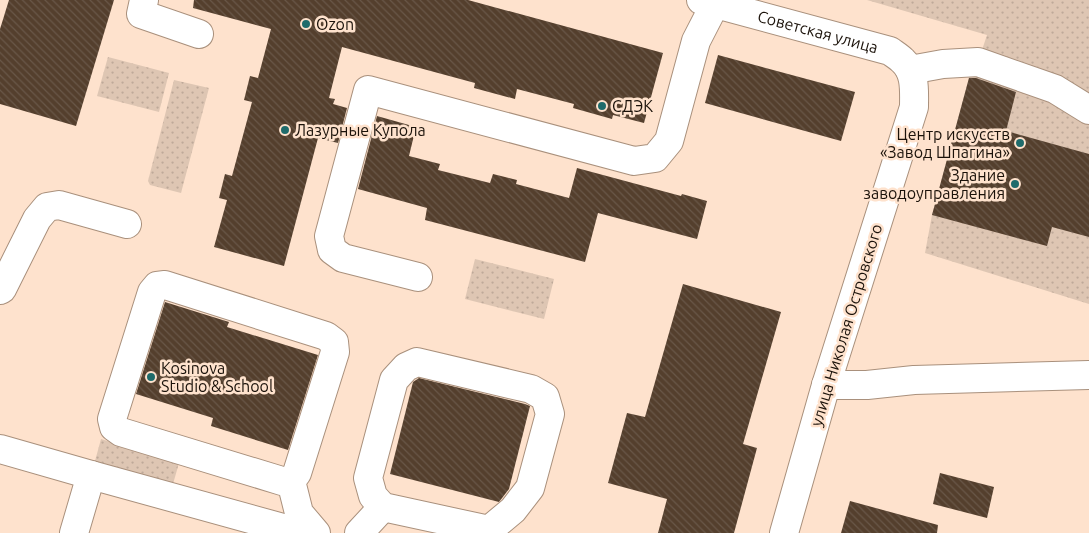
<svg xmlns="http://www.w3.org/2000/svg" width="1089" height="533" font-family="Ubuntu,sans-serif">
<defs>
<pattern id="park-dots" width="8" height="8" patternUnits="userSpaceOnUse" patternTransform="scale(1.25)"><rect width="8" height="8" fill="#dec6b3"/><path d="M2 2h.1M6 6h.1" fill="none" stroke="#bea999" stroke-width="1.8" stroke-linecap="round"/></pattern>
<pattern id="building-back-hatch" width="6" height="6" patternUnits="userSpaceOnUse" patternTransform="scale(1.25)"><rect width="6" height="6" fill="#543f2d"/><path d="M-1 5l2 2M0 0l6 6M5-1l2 2" fill="none" stroke="#695748"/></pattern>
</defs>
<rect width="100%" height="100%" fill="#fee2cd"/>
<g fill="url(#park-dots)">
<polygon points="867,0 1089,0 1089,304 925,253 932,215 971,70 978,62 987,35"/>
<polygon points="108,57 169,73 159,112 97,96"/>
<polygon points="174,80 209,88 181,193 150,185 148,181"/>
<polygon points="475,259 554,279 544,319 465,299"/>
<polygon points="101,439 179,463 173,484 95,461"/>
</g>
<g fill="url(#building-back-hatch)">
<polygon points="9,0 114,0 76,126 0,104 0,29"/>
<polygon points="194,0 468,0 663,53 644,123 613,115 612,119 573,108 574,104 517,89 515,99 474,88 475,83 342,47 329,98 335,99 333,104 347,108 338,143 318,138 284,266 214,247 227,200 219,198 225,174 232,176 252,102 244,100 250,76 258,78 271,29 193,8"/>
<polygon points="718,55 855,92 841,141 705,103"/>
<polygon points="969,78 976,78 1016,92 1006,131 1089,154 1089,237 1052,227 1047,246 932,215"/>
<polygon points="377,116 416,127 409,156 440,164 438,170 490,183 493,174 517,180 516,184 569,198 577,168 681,196 682,194 707,201 697,239 598,213 585,262 425,220 427,208 358,189"/>
<polygon points="683,284 781,312 743,444 757,448 734,533 658,533 667,499 608,483 627,413 645,417"/>
<polygon points="165,302 229,322 227,327 318,355 288,450 211,426 213,418 136,394"/>
<polygon points="419,378 525,404 530,406 509,489 499,502 390,474 413,382"/>
<polygon points="940,473 994,487 987,518 933,504"/>
<polygon points="850,501 938,525 937,533 841,533"/>
</g>
<g fill="none" stroke-linecap="round" stroke-linejoin="round">
<g stroke="#a9907c" stroke-width="30">
<g id="minor">
<polyline points="144,0 141,14 199,34"/>
<path id="s1" d="M 701,0 L 890,51 C 894,54 899,57 903,61 C 916,73 914,91 914,107 L 826,385 L 784,533"/>
<polyline points="910,70 943,64 978,62 1055,89 1089,110"/>
<polyline points="418,277 343,258 332,250 329,236 368,90 634,161 655,158 669,141 696,41 715,4 715,0"/>
<polyline points="0,290 2,289 37,219 47,207 59,205 127,224"/>
<polygon points="417,362 531,389 545,397 550,414 530,488 513,510 489,530 383,507 373,496 368,478 394,380 406,367"/>
<polyline points="826,385 867,385 914,380 1089,375"/>
<polyline points="0,449 91,475"/>
<polyline points="291,481 282,481 121,432 114,427 112,419 152,292 157,286 165,285 326,336 334,342 335,352 297,473 291,481 299,513 316,533"/>
<polyline points="74,533 91,475 301,533"/>
<polyline points="359,533 383,507"/>
</g>
</g>
<use href="#minor" stroke="#fff" stroke-width="28"/>
</g>
<g fill="#1f6b6b" stroke="#fee2cd" stroke-width="2">
<circle cx="306" cy="24" r="5"/>
<circle cx="602" cy="106" r="5"/>
<circle cx="285" cy="130" r="5"/>
<circle cx="1020" cy="143" r="5"/>
<circle cx="1015" cy="184" r="5"/>
<circle cx="151" cy="377" r="5"/>
</g>
<g text-anchor="middle" dominant-baseline="central" stroke-width="5" stroke-linejoin="round" paint-order="stroke">
<g font-size="16" fill="#1b120a" stroke="#fee2cd" text-anchor="start">
<text x="316" y="24">Ozon</text>
<text x="612" y="106">СДЭК</text>
<text x="295" y="130">Лазурные Купола</text>
<text x="1010" y="134" text-anchor="end">Центр искусств<tspan x="1010" dy="18">«Завод Шпагина»</tspan></text>
<text x="1005" y="175" text-anchor="end">Здание<tspan x="1005" dy="18">заводоуправления</tspan></text>
<text x="161" y="368">Kosinova<tspan x="161" dy="18">Studio &amp; School</tspan></text>
</g>
<g font-size="16" fill="#1b120a" stroke="#fee2cd">
<text stroke="none"><textPath href="#s1" startOffset="121">Советская улица</textPath></text>
<text transform="translate(846 325) rotate(-73)">улица Николая Островского</text>
</g>
</g>
</svg>
